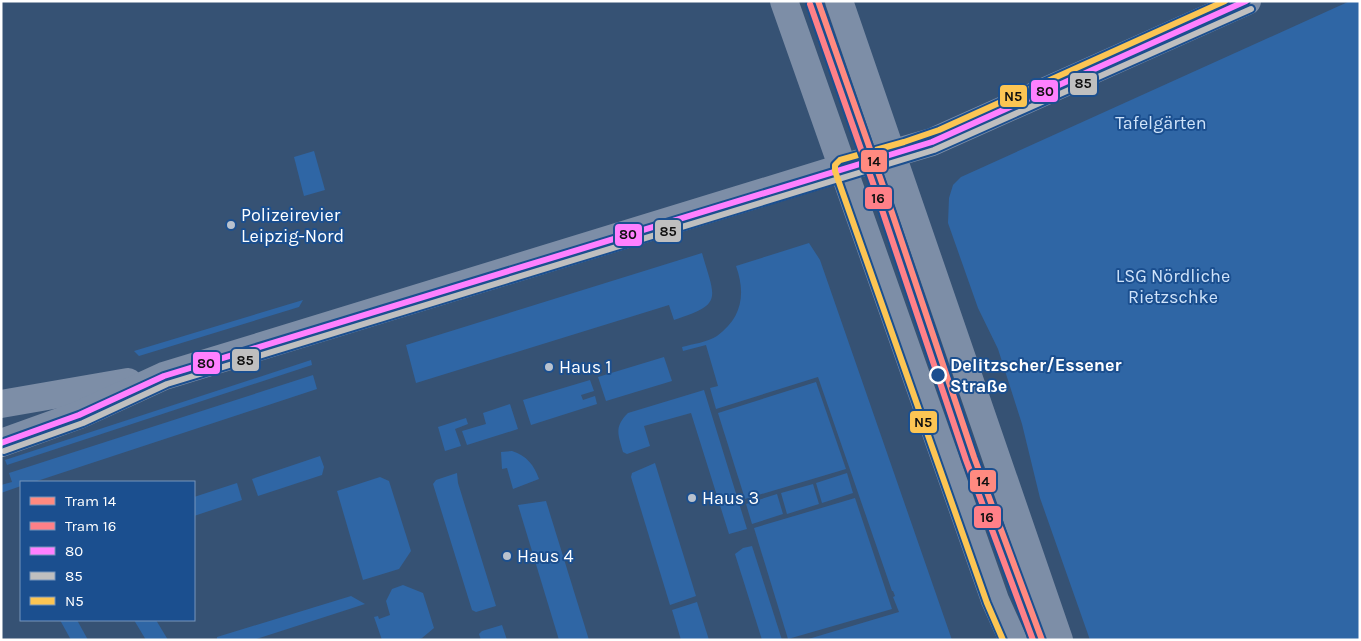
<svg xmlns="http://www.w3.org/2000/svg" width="1361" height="641" font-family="Karla,sans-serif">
<rect width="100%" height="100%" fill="#365274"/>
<g fill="#2f66a5">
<polygon points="1350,1 1360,1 1360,640 1090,640 1040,498 1022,424 998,349 978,308 948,223 949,198 953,185 961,177"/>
<polygon points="314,151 325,190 304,196 294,157"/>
<path d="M 809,243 L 820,260 L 952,640 L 805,640 L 899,612 L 893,597 L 895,596 L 893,591 L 892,591 L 818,377 L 716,409 L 710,388 L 718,386 L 706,345 L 683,351 L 682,347 C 693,344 708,342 717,336 C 742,318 746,294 736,266 Z"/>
<path d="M 702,253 C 715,299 724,304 674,320 L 669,305 L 416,383 L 406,345 Z"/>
<polygon points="303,300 299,307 139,356 134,351"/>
<polygon points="664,357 672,381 606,401 598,377"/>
<polygon points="311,360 312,365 7,465 5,460"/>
<polygon points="313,375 317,389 34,482 21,482 21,486 1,493 1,485 12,482 9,473"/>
<polygon points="590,380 594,391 581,395 583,400 595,396 597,404 531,425 523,400"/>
<polygon points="816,382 846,469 745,499 718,413"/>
<path d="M 704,390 L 747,529 L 729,534 L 691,413 L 644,426 L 650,446 L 627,454 L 623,452 C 618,434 614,427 628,413 Z"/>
<polygon points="510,404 518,429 467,445 462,431 486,424 483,413"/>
<polygon points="466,418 468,424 455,429 461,446 445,451 438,427"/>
<path d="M 512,451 C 527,456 534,465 539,479 L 513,489 L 507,468 L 502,469 L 501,452 Z"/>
<polygon points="320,456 324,467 322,475 258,496 252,479"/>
<polygon points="655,463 696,596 670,605 631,477 632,473"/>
<polygon points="457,473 458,483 496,606 476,612 472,610 433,484 436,480"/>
<polygon points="847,473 853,493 822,503 816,483"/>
<polygon points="380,477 389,481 411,551 399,569 363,580 337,491"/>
<polygon points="237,483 242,500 194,516 194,497"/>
<polygon points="813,484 819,504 787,514 781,493"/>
<polygon points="777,494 783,514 752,524 746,504"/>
<polygon points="855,498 892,609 788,639 754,528"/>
<polygon points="546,501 589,640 559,640 518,505"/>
<polygon points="752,546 782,640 762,640 735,554 743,548"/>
<polygon points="403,585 423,593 434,628 422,638 416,640 382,640 374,617 378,616 379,619 390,615 386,601 392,589"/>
<polygon points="351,596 365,604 253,640 217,640 217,637"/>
<polygon points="697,602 709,640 681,640 672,610"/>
<polygon points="60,620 77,620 88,640 71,640"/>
<polygon points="134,620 156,620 168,640 146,640"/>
<polygon points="502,625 507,640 481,640 479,634 482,631"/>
</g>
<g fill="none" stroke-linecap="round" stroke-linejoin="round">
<g stroke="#7d8ea7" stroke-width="28">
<polyline points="784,1 995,600 1013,640"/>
<path d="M 839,1 C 913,214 984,428 1059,640"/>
<polyline points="1,404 128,382"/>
<polyline points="1,443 79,415 164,376 826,173 932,142 1247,1"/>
</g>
<g stroke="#1b4f8f" stroke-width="10">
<polyline id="bus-1" points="1,443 79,415 164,376 932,142 1246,1"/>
</g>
<g stroke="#1b4f8f" stroke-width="10">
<polyline id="bus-2" points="4,451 83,423 167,384 934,150 1251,9"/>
</g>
<g stroke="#1b4f8f" stroke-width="10">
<polyline id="bus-3" points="1003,640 987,603 835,171 835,165 840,160 904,142 939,130 1225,1"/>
</g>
<use href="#bus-1" stroke="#ff80ff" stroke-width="6"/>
<use href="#bus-2" stroke="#bfbfbf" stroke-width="6"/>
<use href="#bus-3" stroke="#fcc553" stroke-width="6"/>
<g stroke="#1b4f8f" stroke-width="10">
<polyline id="tram-1" points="818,1 883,186 974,457 1042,640"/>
</g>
<g stroke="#1b4f8f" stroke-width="10">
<polyline id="tram-2" points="810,4 875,189 966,460 1033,640"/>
</g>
<use href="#tram-1" stroke="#ff8a80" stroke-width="6"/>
<use href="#tram-2" stroke="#ff8088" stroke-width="6"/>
</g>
<g fill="#b9c2ce" stroke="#1b4f8f" stroke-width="2">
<circle cx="231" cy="225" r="5"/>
<circle cx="549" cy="367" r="5"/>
<circle cx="692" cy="498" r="5"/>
<circle cx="507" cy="556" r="5"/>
</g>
<circle fill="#1b4f8f" stroke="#fff" stroke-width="2.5" cx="938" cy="375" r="8"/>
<g text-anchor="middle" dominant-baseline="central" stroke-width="4" stroke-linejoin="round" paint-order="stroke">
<g font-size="18" fill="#cfe3fa" stroke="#1b4f8f">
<text x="1161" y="123">Tafelgärten</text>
<text x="1173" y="276">LSG Nördliche<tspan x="1173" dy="21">Rietzschke</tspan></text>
</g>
<g font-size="18" fill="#fff" stroke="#1b4f8f" text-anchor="start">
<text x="241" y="215">Polizeirevier<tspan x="241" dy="21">Leipzig-Nord</tspan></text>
<text x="559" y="367">Haus 1</text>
<text x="702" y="498">Haus 3</text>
<text x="517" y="556">Haus 4</text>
</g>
<g font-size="18" font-weight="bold" fill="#fff" stroke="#1b4f8f" text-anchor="start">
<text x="950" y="365">Delitzscher/Essener<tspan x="950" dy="21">Straße</tspan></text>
</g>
</g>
<g stroke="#1b4f8f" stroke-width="2">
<rect x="1069" y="72" width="29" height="24" rx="5" fill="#bfbfbf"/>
<rect x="1030" y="79" width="29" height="24" rx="5" fill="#ff80ff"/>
<rect x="999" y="84" width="29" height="24" rx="5" fill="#fcc553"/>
<rect x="860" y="149" width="28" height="24" rx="5" fill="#ff8a80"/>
<rect x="864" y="186" width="29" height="24" rx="5" fill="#ff8088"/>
<rect x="654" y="219" width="28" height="24" rx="5" fill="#bfbfbf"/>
<rect x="614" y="223" width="29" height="24" rx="5" fill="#ff80ff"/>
<rect x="231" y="348" width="29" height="24" rx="5" fill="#bfbfbf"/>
<rect x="192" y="351" width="29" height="24" rx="5" fill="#ff80ff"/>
<rect x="909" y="410" width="29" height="24" rx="5" fill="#fcc553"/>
<rect x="969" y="469" width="28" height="24" rx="5" fill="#ff8a80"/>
<rect x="973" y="505" width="29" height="24" rx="5" fill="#ff8088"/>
</g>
<g font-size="14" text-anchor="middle" font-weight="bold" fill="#111">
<text x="1083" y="88">85</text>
<text x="1045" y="96">80</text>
<text x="1013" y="101">N5</text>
<text x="874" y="166">14</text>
<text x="878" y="203">16</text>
<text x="668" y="236">85</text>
<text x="628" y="239">80</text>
<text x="245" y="365">85</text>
<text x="206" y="368">80</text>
<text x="923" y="427">N5</text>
<text x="983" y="486">14</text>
<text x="987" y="522">16</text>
</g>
<rect width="1361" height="641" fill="none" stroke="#ffffff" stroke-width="5"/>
<rect x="20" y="481" width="175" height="140" fill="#1b4f8f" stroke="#7695bc"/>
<rect x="30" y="497" width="25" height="8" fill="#ff8a80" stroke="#7695bc"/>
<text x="65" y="506" font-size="15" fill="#ffffff">Tram 14</text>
<rect x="30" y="522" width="25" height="8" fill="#ff8088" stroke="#7695bc"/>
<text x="65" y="531" font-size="15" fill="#ffffff">Tram 16</text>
<rect x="30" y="547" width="25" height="8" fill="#ff80ff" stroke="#7695bc"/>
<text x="65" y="556" font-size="15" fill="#ffffff">80</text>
<rect x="30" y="572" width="25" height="8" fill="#bfbfbf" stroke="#7695bc"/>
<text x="65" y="581" font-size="15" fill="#ffffff">85</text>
<rect x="30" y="597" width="25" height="8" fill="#fcc553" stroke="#7695bc"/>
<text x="65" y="606" font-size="15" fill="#ffffff">N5</text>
</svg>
